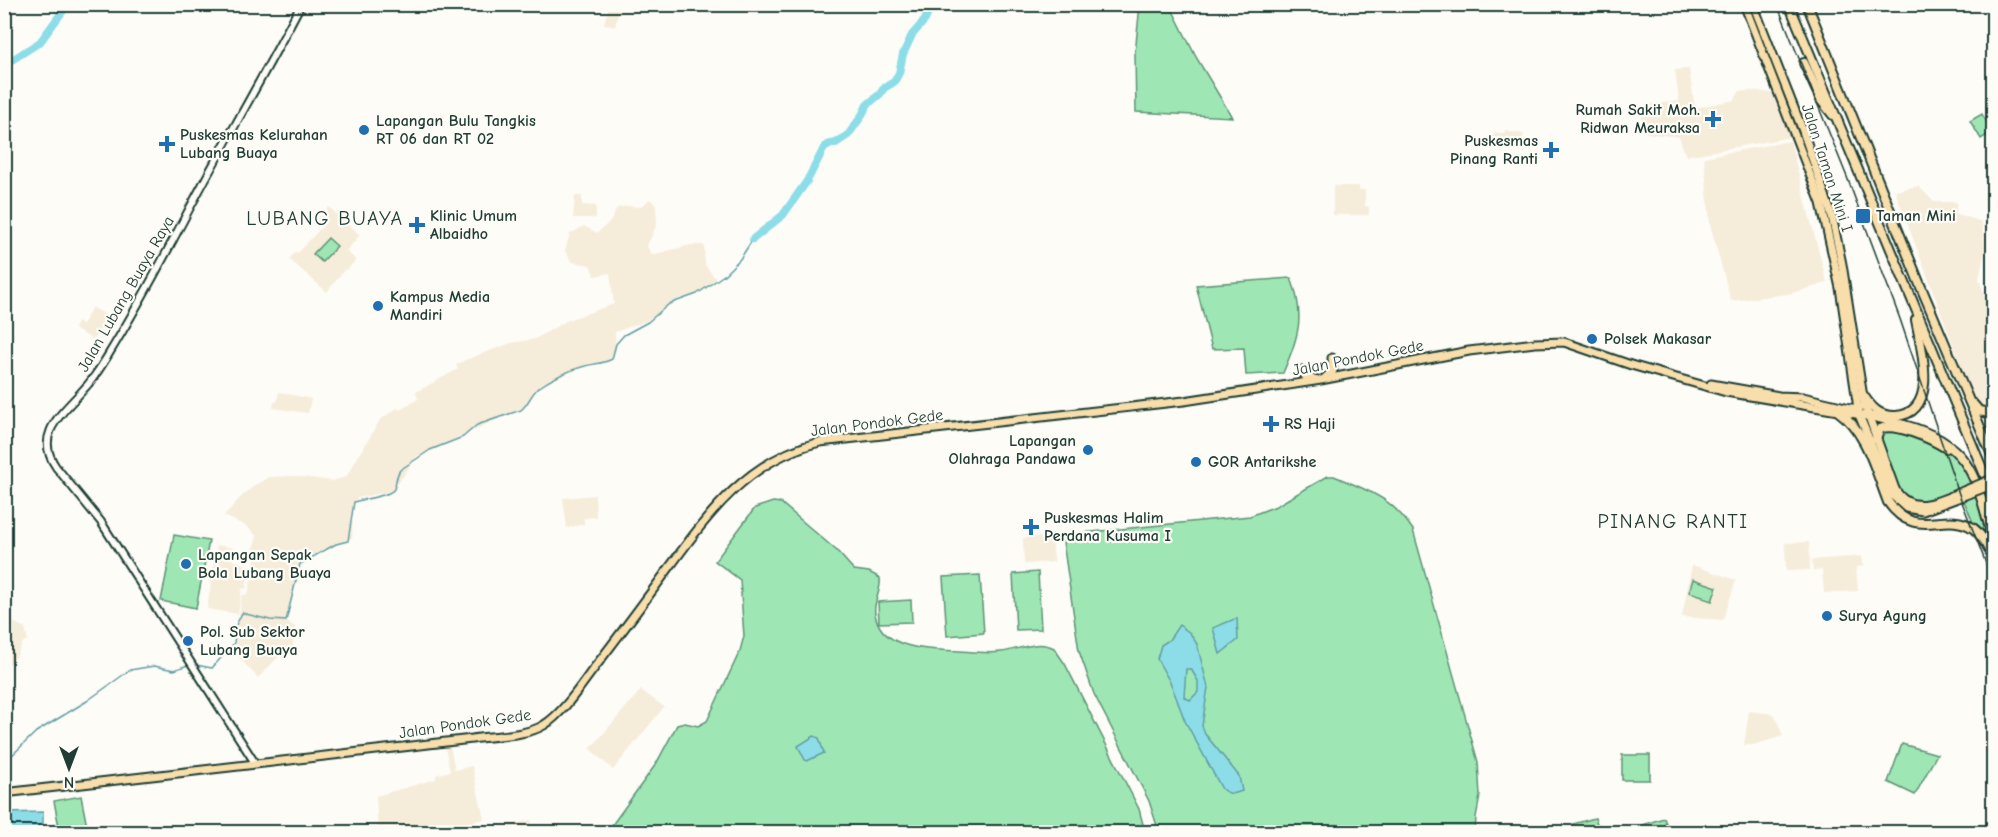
<svg xmlns="http://www.w3.org/2000/svg" width="1998" height="837" font-family="'Comic Neue',sans-serif">
<rect width="100%" height="100%" fill="#fdfcf7"/>
<filter id="ink" filterUnits="userSpaceOnUse"><feTurbulence type="fractalNoise" baseFrequency=".0167" numOctaves="2"/><feDisplacementMap in="SourceGraphic" scale="12" xChannelSelector="R" yChannelSelector="G"/><feConvolveMatrix kernelMatrix="1 2 1 2 8 2 1 2 1" color-interpolation-filters="sRGB"/></filter>
<g filter="url(#ink)">
<g fill="#f6ecda">
<polygon points="609,5 620,5 615,27 604,24"/>
<polygon points="1689,69 1695,108 1734,100 1740,91 1759,91 1775,94 1791,137 1686,156 1679,137 1646,133 1643,129 1640,106 1679,101 1675,70"/>
<polygon points="1505,131 1524,134 1519,152 1491,148 1494,132 1504,134"/>
<polygon points="1790,141 1827,283 1788,294 1731,301 1710,224 1704,157"/>
<polygon points="1333,186 1359,186 1359,190 1365,190 1365,206 1369,207 1369,215 1333,215"/>
<polygon points="1918,186 1934,202 1957,202 1955,213 1982,222 1985,251 1979,279 1993,320 1993,414 1978,410 1895,191"/>
<polygon points="575,196 582,196 582,205 596,206 596,218 573,218"/>
<polygon points="650,199 656,205 657,224 647,246 651,255 691,245 704,245 705,265 716,279 696,295 680,298 646,321 615,332 616,350 608,361 590,363 540,386 526,406 416,457 393,491 357,498 353,508 352,538 303,559 300,562 286,621 295,627 292,651 284,651 258,678 234,652 242,595 248,594 255,564 253,548 257,536 246,526 224,516 239,499 255,485 270,477 295,476 332,481 346,477 380,420 397,408 400,410 418,399 416,392 458,369 456,365 465,360 511,343 535,339 568,320 614,304 610,273 595,276 590,265 572,262 565,251 570,234 584,226 597,233 611,221 617,208 628,206 640,207"/>
<polygon points="329,207 360,235 346,251 356,260 347,270 345,269 327,292 289,259 296,252 298,253 327,221 322,216"/>
<polygon points="92,307 108,316 94,340 74,329 77,322 82,325"/>
<polygon points="279,392 311,399 308,413 273,408 274,402 277,402"/>
<polygon points="595,495 596,517 584,518 584,524 567,528 563,498"/>
<polygon points="1052,536 1054,562 1024,564 1023,538"/>
<polygon points="1809,542 1810,570 1786,571 1785,543"/>
<polygon points="217,545 234,548 232,560 250,566 246,589 242,588 238,614 207,609"/>
<polygon points="1862,556 1863,566 1856,567 1858,591 1824,593 1822,570 1813,571 1812,560"/>
<polygon points="1692,565 1736,580 1723,620 1682,617"/>
<polygon points="5,618 25,628 28,640 23,642 16,657 5,669"/>
<polygon points="641,690 664,707 613,770 590,749"/>
<polygon points="1749,711 1774,714 1783,736 1753,745 1744,745"/>
<polygon points="450,746 455,770 472,766 484,819 422,832 378,832 376,796 436,779 436,775 450,771 445,747"/>
<polygon points="531,820 533,832 476,832 500,827"/>
</g>
<g fill="#9ee7b5" stroke="#5e9274" stroke-width="1.5">
<polygon points="1140,5 1170,5 1196,57 1232,117 1136,112 1135,53"/>
<polygon points="1982,114 1992,132 1981,139 1970,121"/>
<polygon points="328,238 337,246 322,262 313,254"/>
<path d="M 1291,278 C 1306,317 1298,337 1283,373 L 1246,375 L 1244,348 L 1212,349 L 1196,285 Z"/>
<polygon points="1886,427 1945,447 1961,463 1972,487 1919,505 1898,494 1877,433"/>
<path d="M 1328,476 L 1334,476 C 1369,491 1391,497 1413,530 L 1478,762 L 1480,796 L 1476,817 L 1475,832 L 1159,832 L 1149,801 L 1094,694 L 1079,651 L 1062,535 L 1250,516 L 1276,506 Z"/>
<path d="M 1975,491 C 1985,514 1993,535 1993,559 L 1975,527 L 1962,496 Z"/>
<path d="M 773,502 L 781,503 L 808,526 L 837,551 L 854,570 L 869,572 L 880,578 C 882,592 871,604 876,618 C 885,651 934,650 960,651 C 973,652 988,654 1001,652 C 1019,650 1037,639 1054,648 L 1065,664 L 1139,809 L 1145,832 L 607,832 L 656,764 L 677,725 L 685,723 L 698,726 L 707,721 L 740,651 L 744,636 L 740,580 L 715,561 L 755,508 Z"/>
<polygon points="174,535 209,541 196,608 161,601"/>
<polygon points="1038,572 1041,629 1016,630 1013,574"/>
<polygon points="980,575 984,633 947,636 943,577"/>
<polygon points="1693,579 1717,587 1712,601 1703,598 1703,596 1689,592"/>
<polygon points="911,600 912,622 879,623 878,602"/>
<polygon points="1902,744 1937,754 1915,795 1888,782"/>
<rect x="1622" y="755" width="28" height="25"/>
<polygon points="81,796 88,832 60,832 54,801"/>
<polygon points="1595,818 1600,832 1575,832 1573,824"/>
<polygon points="1664,818 1669,832 1632,832 1630,829"/>
</g>
<g fill="#8cdde8" stroke="#609da0" stroke-width="1.5" fill-rule="evenodd">
<polygon points="1237,618 1238,640 1220,654 1213,628"/>
<path d="M 1179,625 L 1190,633 L 1197,644 L 1208,687 L 1202,726 L 1205,734 L 1239,776 L 1242,791 C 1234,794 1229,795 1222,789 L 1185,721 L 1171,684 L 1157,659 L 1161,645 L 1169,640 ZM 1191,669 L 1198,681 L 1198,692 L 1190,700 L 1184,697 L 1186,669 Z"/>
<polygon points="814,736 819,738 824,753 807,761 805,760 798,746"/>
<polygon points="43,812 43,832 8,832 5,813"/>
</g>
<g fill="none" stroke-linecap="round" stroke-linejoin="round">
<g stroke="#609da0" stroke-width="1.5">
<path d="M 196,665 L 212,668 L 234,643 L 236,625 L 242,613 L 270,620 L 286,621 L 300,564 L 336,544 L 348,541 L 354,502 C 362,499 391,496 394,489 C 397,482 395,477 400,470 L 430,450 L 463,437 L 477,425 L 521,410 C 529,404 530,395 538,388 C 551,379 570,370 585,366 C 595,363 603,364 612,359 L 616,344 L 624,335 L 648,322 L 669,304 L 697,294 L 724,275 L 740,259 L 753,239"/>
<polyline points="4,763 36,732 87,701 130,670 154,666 174,670 188,665"/>
</g>
<g stroke="#8cdde8" stroke-width="8">
<polyline points="4,65 40,42 68,4"/>
<polyline points="753,239 783,215 807,181 823,150 827,145 836,143 848,135 861,117 867,105 880,94 884,88 894,82 899,73 903,54 912,35 925,20 932,4"/>
</g>
<g stroke="#1f3d34" stroke-width="10">
<path id="secondary" d="M 255,763 L 101,522 L 56,467 C 33,434 63,413 83,390 C 93,380 100,368 107,357 C 134,313 159,267 183,221 C 221,148 263,78 301,4"/>
</g>
<g stroke="#1f3d34" stroke-width="11">
<g id="primary">
<polyline points="1744,4 1821,203 1840,288 1859,415 1893,496 1906,508 1923,511 1971,493"/>
<path d="M 1753,4 L 1803,131 L 1832,216 L 1842,264 L 1864,403 L 1895,489 C 1912,519 1945,498 1968,489"/>
<polyline points="1302,370 1305,376 1314,380"/>
<polyline points="1325,378 1333,371 1332,358"/>
<polyline points="1711,384 1779,396 1803,397 1850,408 1860,408"/>
<path d="M 4,793 L 472,739 C 492,736 527,736 544,725 C 564,713 583,682 598,663 C 618,637 638,610 658,583 C 703,522 742,461 820,442 L 1184,401 L 1321,380 L 1469,351 L 1535,343 L 1564,342 L 1631,365 L 1726,392 L 1868,416"/>
</g>
</g>
<g stroke="#1f3d34" stroke-width="12">
<g id="motorway">
<polyline points="1789,4 1994,497"/>
<polyline points="1807,4 1918,280 1994,460"/>
<polyline points="1804,63 1821,100 1833,115"/>
<path d="M 1863,395 C 1871,407 1879,417 1896,416 C 1940,413 1921,347 1916,320"/>
<polyline points="1973,404 1979,411 1994,414"/>
<path d="M 1838,411 C 1867,432 1875,469 1888,502 C 1916,542 1944,509 1973,528 C 1983,535 1988,549 1994,559"/>
<path d="M 1868,416 C 1880,417 1892,422 1904,425 C 1974,444 1976,481 1994,543"/>
<path d="M 1876,439 L 1880,429 C 1895,422 1932,439 1946,448"/>
</g>
</g>
<use href="#secondary" stroke="#fdfcf7" stroke-width="6"/>
<use href="#primary" stroke="#f8deab" stroke-width="7"/>
<use href="#motorway" stroke="#f8deab" stroke-width="8"/>
<polyline stroke="#1f3d34" stroke-width="1.5" points="1777,4 1847,177 1900,319 1960,497 1994,584"/>
<g stroke="#1f3d34" stroke-width="11" stroke-linecap="butt">
<g id="primary-bridge">
<polyline points="1968,489 1994,478"/>
<polyline points="1971,493 1994,484"/>
</g>
</g>
<use href="#primary-bridge" stroke="#f8deab" stroke-width="7"/>
</g>
</g>
<g fill="#1f6fb2" stroke="#fdfcf7" stroke-width="2">
<path d="M1710 110h6v6h6v6h-6v6h-6v-6h-6v-6h6z"/>
<circle cx="364" cy="130" r="6"/>
<path d="M164 135h6v6h6v6h-6v6h-6v-6h-6v-6h6z"/>
<path d="M1548 141h6v6h6v6h-6v6h-6v-6h-6v-6h6z"/>
<rect x="1855" y="208" width="16" height="16" rx="3"/>
<path d="M414 216h6v6h6v6h-6v6h-6v-6h-6v-6h6z"/>
<circle cx="378" cy="306" r="6"/>
<circle cx="1592" cy="339" r="6"/>
<path d="M1268 415h6v6h6v6h-6v6h-6v-6h-6v-6h6z"/>
<circle cx="1088" cy="450" r="6"/>
<circle cx="1196" cy="462" r="6"/>
<path d="M1028 518h6v6h6v6h-6v6h-6v-6h-6v-6h6z"/>
<circle cx="186" cy="564" r="6"/>
<circle cx="1827" cy="616" r="6"/>
<circle cx="188" cy="641" r="6"/>
</g>
<g text-anchor="middle" dominant-baseline="central" stroke-width="4.5" stroke-linejoin="round" paint-order="stroke">
<g font-size="16" font-weight="bold" fill="#1f3d34" stroke="#fdfcf7" text-anchor="start">
<text x="1700" y="110" text-anchor="end">Rumah Sakit Moh.<tspan x="1700" dy="18">Ridwan Meuraksa</tspan></text>
<text x="376" y="121">Lapangan Bulu Tangkis<tspan x="376" dy="18">RT 06 dan RT 02</tspan></text>
<text x="180" y="135">Puskesmas Kelurahan<tspan x="180" dy="18">Lubang Buaya</tspan></text>
<text x="1538" y="141" text-anchor="end">Puskesmas<tspan x="1538" dy="18">Pinang Ranti</tspan></text>
<text x="430" y="216">Klinic Umum<tspan x="430" dy="18">Albaidho</tspan></text>
<text x="1876" y="216">Taman Mini</text>
<text x="390" y="297">Kampus Media<tspan x="390" dy="18">Mandiri</tspan></text>
<text x="1604" y="339">Polsek Makasar</text>
<text x="1284" y="424">RS Haji</text>
<text x="1076" y="441" text-anchor="end">Lapangan<tspan x="1076" dy="18">Olahraga Pandawa</tspan></text>
<text x="1208" y="462">GOR Antarikshe</text>
<text x="1044" y="518">Puskesmas Halim<tspan x="1044" dy="18">Perdana Kusuma I</tspan></text>
<text x="198" y="555">Lapangan Sepak<tspan x="198" dy="18">Bola Lubang Buaya</tspan></text>
<text x="1839" y="616">Surya Agung</text>
<text x="200" y="632">Pol. Sub Sektor<tspan x="200" dy="18">Lubang Buaya</tspan></text>
</g>
<g font-size="16" fill="#1f3d34" stroke="#fdfcf7">
<text transform="translate(1827 168) rotate(72)">Jalan Taman Mini I</text>
<text transform="translate(126 294) rotate(-60)">Jalan Lubang Buaya Raya</text>
<text transform="translate(1358 358) rotate(-11)">Jalan Pondok Gede</text>
<text transform="translate(877 423) rotate(-7)">Jalan Pondok Gede</text>
<text transform="translate(465 724) rotate(-8)">Jalan Pondok Gede</text>
</g>
<g font-size="20" letter-spacing="1.5" fill="#1f3d34" stroke="#fdfcf7">
<text x="325" y="218">LUBANG BUAYA</text>
<text x="1673" y="521">PINANG RANTI</text>
</g>
</g>
<rect width="1998" height="837" fill="none" stroke="#fdfcf7" stroke-width="24"/>
<rect x="12" y="12" width="1974" height="813" fill="none" stroke="#1f3d34" stroke-width="2" filter="url(#ink)"/>
<g transform="translate(69 768) rotate(180)" stroke="#fdfcf7" stroke-width="4.5" paint-order="stroke">
<path d="M0-4.5L10 22L0 15L-10 22Z" fill="#1f3d34"/>
<text y="-9" font-size="16" font-weight="bold" text-anchor="middle" fill="#1f3d34">N</text>
</g>
</svg>
